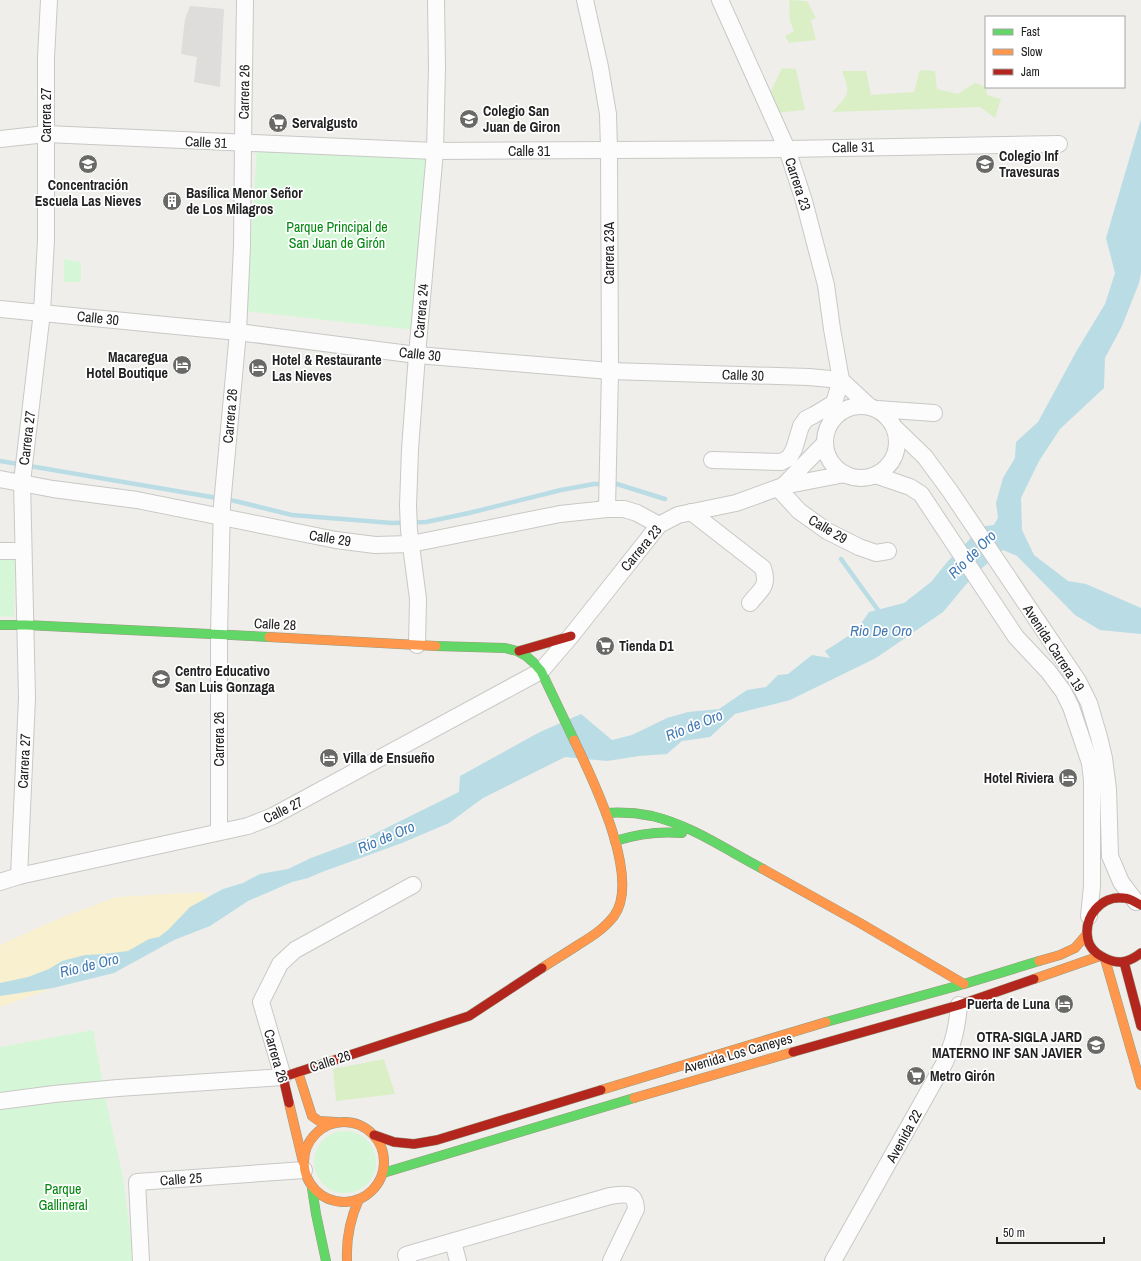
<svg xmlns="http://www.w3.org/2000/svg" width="1141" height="1261" font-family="'Archivo Narrow',sans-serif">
<rect width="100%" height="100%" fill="#efeeea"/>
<polygon fill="#dedddb" points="190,6 224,9 220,87 194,82 197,57 181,54 185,19"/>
<g fill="#dbefc7">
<polygon points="789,0 807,1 816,18 811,20 816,40 789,43 785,36 794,31 790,21"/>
<polygon points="782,68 796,69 805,110 776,113 769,95"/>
<path d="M 920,70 L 935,71 L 937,89 L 958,94 L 975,83 L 986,87 L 987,95 L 1001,99 L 995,118 L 980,107 L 832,112 C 849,95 851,94 842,71 L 866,71 L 871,95 L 914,92 Z"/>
<polygon points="384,1059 395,1094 336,1101 333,1069"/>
</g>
<polygon fill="#f8f0cf" points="205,892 212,913 103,970 0,1007 0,945 55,920 116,897"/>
<g fill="#d6f7d7">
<polygon points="257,148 431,154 415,330 246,311"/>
<polygon points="64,259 81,262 81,282 64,282"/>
<polygon points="0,556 15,556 14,617 0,616"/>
<polygon points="93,1030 106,1101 123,1178 134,1261 0,1261 0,1047"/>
<circle cx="345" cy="1162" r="31"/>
</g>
<polygon fill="#badce5" points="1141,119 1141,273 1139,283 1122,326 1105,358 1104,388 1060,429 1039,461 1021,498 1022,530 1034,555 1068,581 1086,584 1141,608 1141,634 1100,630 1075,615 1017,556 1003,550 974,575 943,612 876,658 790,700 735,714 710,737 682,741 667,754 639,756 607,761 565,757 483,798 449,823 402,843 322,872 308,878 292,882 248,901 210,926 174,940 114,973 53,988 0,996 0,983 28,977 49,969 62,961 85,955 104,954 128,951 149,939 159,937 168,930 190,907 223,889 243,883 260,874 288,869 311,858 370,836 459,792 460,776 540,732 581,714 612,740 632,735 667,718 688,712 719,709 747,690 766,687 778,675 788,674 812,655 830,658 825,651 856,631 869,612 904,603 931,582 948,561 970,539 978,527 994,525 998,518 996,503 1003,478 1015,458 1016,442 1038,422 1076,352 1105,304 1115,273 1106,238"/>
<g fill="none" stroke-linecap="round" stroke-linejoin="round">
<g stroke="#badce5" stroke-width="4.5">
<polyline points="0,461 235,501 292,515 392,523 426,522 469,513 561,490 594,484 617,484 665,499"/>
<polyline points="841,559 878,610 882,613"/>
</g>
<g stroke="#c8c8c6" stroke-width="18">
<g id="street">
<polyline points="585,0 600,67 608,114 609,150 610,371 607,509"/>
<polyline points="720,0 787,149 804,201 826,285 832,329 841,380 834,403 831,422"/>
<polyline points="0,139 46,134 435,151 787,149 1059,144"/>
<polyline points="0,309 238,332 417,355 610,371 809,377 841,380"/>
<polyline points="841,380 869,406"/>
<circle cx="861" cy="442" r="36"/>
<polyline points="877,409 934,413"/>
<polyline points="895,428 925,457 950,491 1078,681 1089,703 1099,737 1104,758 1108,789 1110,856 1121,882 1136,902"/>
<polyline points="712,460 781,462 789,458 794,449 801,426 806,419 814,415 834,403"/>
<polyline points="875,475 910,487 921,494 1016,637 1048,671 1063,691 1071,707 1090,763 1092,780 1092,886 1089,916"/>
<polyline points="0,479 53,489 137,500 336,540 375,545 411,544 560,514 607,509 624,509 637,513 659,525"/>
<polyline points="783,486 825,443"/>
<polyline points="778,488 799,511 827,531 859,547 876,553 888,551"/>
<path d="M 691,512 L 763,568 C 769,587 761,589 750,603"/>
<polyline points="0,551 23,551"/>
<polyline points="417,645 418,599 409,530 408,506 410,449 417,355 435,151 437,67 436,0"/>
<polyline points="219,831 219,635 222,505 238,332 242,246 243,143 245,0"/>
<polyline points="19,876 27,698 22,482 42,312 46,240 46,58 49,0"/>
<polyline points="0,882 19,876 248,826 273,816 541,671 571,636 659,525 678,515 736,503 783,486 845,474"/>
<polyline points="0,1101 54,1094 118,1088 283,1077 261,1002 280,964 295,950 413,885"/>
<polyline points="453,1242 458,1261"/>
<polyline points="141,1261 137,1182 304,1170"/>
<path d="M 408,1261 L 406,1255 L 610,1196 C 624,1194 635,1191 636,1209 L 611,1261"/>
<path d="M 833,1261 L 945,1062 C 954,1041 957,1027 959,1005"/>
</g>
</g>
<g stroke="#989b80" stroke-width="10">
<g id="fast">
<polyline points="0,625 26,625 269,637"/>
<polyline points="436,646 505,648 517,651 526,656 533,662 541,671 574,740"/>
<path d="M 606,813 C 621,812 637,813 652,816 C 691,825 728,851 763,869"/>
<path d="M 615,841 C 637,834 659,831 682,833"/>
<polyline points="826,1022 964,984 1039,961"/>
<polyline points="383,1173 634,1098"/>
<polyline points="312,1188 316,1214 326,1261"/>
</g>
</g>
<g stroke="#989b80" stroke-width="10">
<g id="slow">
<polyline points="269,637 436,646"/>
<polyline points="763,869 860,923 964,984"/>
<polyline points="1105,959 1141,1085"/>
<polyline points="1039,961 1060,955 1075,948 1087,934"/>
<path d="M 542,968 C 554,960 566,953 578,945 C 591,937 604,929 614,916 C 642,878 592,778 574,740"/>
<polyline points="1034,979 1100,956"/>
<polyline points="298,1072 312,1116 319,1121 336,1122"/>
<polyline points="601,1090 826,1022"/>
<polyline points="634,1098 793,1052"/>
<polyline points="289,1103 303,1162"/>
<circle cx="344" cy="1162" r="40"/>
<path d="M 347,1261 C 346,1239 350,1219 359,1199"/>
</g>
</g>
<g stroke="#989b80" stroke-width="10">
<g id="jam">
<polyline points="519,651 571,636"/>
<path d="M 1141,905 C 1136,903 1130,898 1124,898 C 1101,895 1083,917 1088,940 C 1089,946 1095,953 1101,956 C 1116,965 1127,964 1141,953"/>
<polyline points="1124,962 1141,1026"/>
<polyline points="793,1052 959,1005 1034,979"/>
<polyline points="289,1103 283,1077 469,1016 542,968"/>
<polyline points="374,1135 394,1142 414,1144 437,1140 601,1090"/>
</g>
</g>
<use href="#street" stroke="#fdfcfc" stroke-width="16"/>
<use href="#fast" stroke="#63d668" stroke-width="9"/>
<use href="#slow" stroke="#ff974d" stroke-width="9"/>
<use href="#jam" stroke="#b3261e" stroke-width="9"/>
</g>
<defs>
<g id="school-disc" transform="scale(1)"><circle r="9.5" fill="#696967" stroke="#fff"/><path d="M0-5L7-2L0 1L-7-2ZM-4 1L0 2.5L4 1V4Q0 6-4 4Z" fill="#fff"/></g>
<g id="supermarket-disc" transform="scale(1)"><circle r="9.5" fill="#696967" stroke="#fff"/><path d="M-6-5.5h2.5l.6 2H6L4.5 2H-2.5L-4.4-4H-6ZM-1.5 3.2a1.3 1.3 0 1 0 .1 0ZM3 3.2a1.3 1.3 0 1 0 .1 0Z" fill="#fff"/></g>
<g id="building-disc" transform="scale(1)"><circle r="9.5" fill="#696967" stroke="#fff"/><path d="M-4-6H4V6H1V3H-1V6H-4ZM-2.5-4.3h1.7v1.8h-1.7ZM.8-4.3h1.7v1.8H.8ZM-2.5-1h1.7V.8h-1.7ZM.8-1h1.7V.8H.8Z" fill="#fff"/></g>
<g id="hotel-disc" transform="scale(1)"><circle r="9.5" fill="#696967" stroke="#fff"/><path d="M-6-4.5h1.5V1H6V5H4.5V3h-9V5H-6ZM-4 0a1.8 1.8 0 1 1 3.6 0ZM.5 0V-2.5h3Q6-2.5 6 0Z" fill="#fff"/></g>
</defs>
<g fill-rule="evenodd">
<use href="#school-disc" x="469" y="119"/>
<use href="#supermarket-disc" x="278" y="123"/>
<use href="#school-disc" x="88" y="164"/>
<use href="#school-disc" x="985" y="164"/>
<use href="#building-disc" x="172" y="201"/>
<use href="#hotel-disc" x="182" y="365"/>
<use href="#hotel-disc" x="258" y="368"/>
<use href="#supermarket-disc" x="605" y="646"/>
<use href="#school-disc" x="161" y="679"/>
<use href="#hotel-disc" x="329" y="758"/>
<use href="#hotel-disc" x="1068" y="778"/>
<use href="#hotel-disc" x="1064" y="1004"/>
<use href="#school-disc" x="1096" y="1045"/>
<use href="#supermarket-disc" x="916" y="1076"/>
</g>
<g text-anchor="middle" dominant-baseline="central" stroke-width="3.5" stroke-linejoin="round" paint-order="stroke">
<g font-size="14" fill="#212121" stroke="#fff">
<text transform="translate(244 92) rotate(-89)">Carrera 26</text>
<text transform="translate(46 115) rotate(-90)">Carrera 27</text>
<text transform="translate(206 142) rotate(3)">Calle 31</text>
<text transform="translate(853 147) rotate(-1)">Calle 31</text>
<text x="529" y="151">Calle 31</text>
<text transform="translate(798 184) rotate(72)">Carrera 23</text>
<text transform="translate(609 253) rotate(-90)">Carrera 23A</text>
<text transform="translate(421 311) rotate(-85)">Carrera 24</text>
<text transform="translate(98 318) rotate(6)">Calle 30</text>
<text transform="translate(420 354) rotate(6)">Calle 30</text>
<text transform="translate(743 375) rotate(2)">Calle 30</text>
<text transform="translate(230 416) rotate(-85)">Carrera 26</text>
<text transform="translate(27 438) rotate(-83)">Carrera 27</text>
<text transform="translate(828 529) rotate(31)">Calle 29</text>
<text transform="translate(330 538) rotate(9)">Calle 29</text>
<text transform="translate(641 548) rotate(-50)">Carrera 23</text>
<text transform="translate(275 624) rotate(3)">Calle 28</text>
<text transform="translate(1054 648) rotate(57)">Avenida Carrera 19</text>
<text transform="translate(219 739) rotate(-90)">Carrera 26</text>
<text transform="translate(24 761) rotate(-87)">Carrera 27</text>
<text transform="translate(283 810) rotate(-26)">Calle 27</text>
<text transform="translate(738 1053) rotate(-16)">Avenida Los Caneyes</text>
<text transform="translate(276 1056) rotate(74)">Carrera 26</text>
<text transform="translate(330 1061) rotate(-18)">Calle 26</text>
<text transform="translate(904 1136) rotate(-61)">Avenida 22</text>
<text transform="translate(181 1179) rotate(-4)">Calle 25</text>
</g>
<g font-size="14" font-weight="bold" fill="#212121" stroke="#fff" text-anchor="start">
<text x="483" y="111">Colegio San<tspan x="483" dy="16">Juan de Giron</tspan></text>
<text x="292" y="123">Servalgusto</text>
<text x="999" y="156">Colegio Inf<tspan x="999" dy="16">Travesuras</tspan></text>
<text x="88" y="185" text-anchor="middle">Concentración<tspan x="88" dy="16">Escuela Las Nieves</tspan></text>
<text x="186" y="193">Basílica Menor Señor<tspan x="186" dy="16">de Los Milagros</tspan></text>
<text x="168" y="357" text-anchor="end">Macaregua<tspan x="168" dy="16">Hotel Boutique</tspan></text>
<text x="272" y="360">Hotel &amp; Restaurante<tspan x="272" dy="16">Las Nieves</tspan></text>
<text x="619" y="646">Tienda D1</text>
<text x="175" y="671">Centro Educativo<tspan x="175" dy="16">San Luis Gonzaga</tspan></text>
<text x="343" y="758">Villa de Ensueño</text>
<text x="1054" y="778" text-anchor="end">Hotel Riviera</text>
<text x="1050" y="1004" text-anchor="end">Puerta de Luna</text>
<text x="1082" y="1037" text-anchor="end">OTRA-SIGLA JARD<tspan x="1082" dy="16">MATERNO INF SAN JAVIER</tspan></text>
<text x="930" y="1076">Metro Girón</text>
</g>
<g font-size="14" fill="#03870f" stroke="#fff">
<text x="337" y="227">Parque Principal de<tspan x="337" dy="16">San Juan de Girón</tspan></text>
<text x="63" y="1189">Parque<tspan x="63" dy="16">Gallineral</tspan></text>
</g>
<g font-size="15" font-style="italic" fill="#4079b2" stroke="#fff">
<text transform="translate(972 554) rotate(-45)">Río de Oro</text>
<text x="881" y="630">Rio De Oro</text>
<text transform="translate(694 725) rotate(-22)">Río de Oro</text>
<text transform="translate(386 837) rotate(-23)">Río de Oro</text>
<text transform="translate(89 965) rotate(-14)">Río de Oro</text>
</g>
</g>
<rect x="985" y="16" width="140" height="72" fill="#ffffff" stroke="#a6a6a6"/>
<rect x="993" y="29" width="20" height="6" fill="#63d668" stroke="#a6a6a6"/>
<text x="1021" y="36" font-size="12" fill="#212121">Fast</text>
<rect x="993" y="49" width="20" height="6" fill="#ff974d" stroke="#a6a6a6"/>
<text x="1021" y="56" font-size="12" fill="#212121">Slow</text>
<rect x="993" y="69" width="20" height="6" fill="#b3261e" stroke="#a6a6a6"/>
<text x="1021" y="76" font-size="12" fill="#212121">Jam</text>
<path d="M997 1237v6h107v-6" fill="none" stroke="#212121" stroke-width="2"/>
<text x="1003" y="1237" font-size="12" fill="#212121" stroke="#ffffff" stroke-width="3" paint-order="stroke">50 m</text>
</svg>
